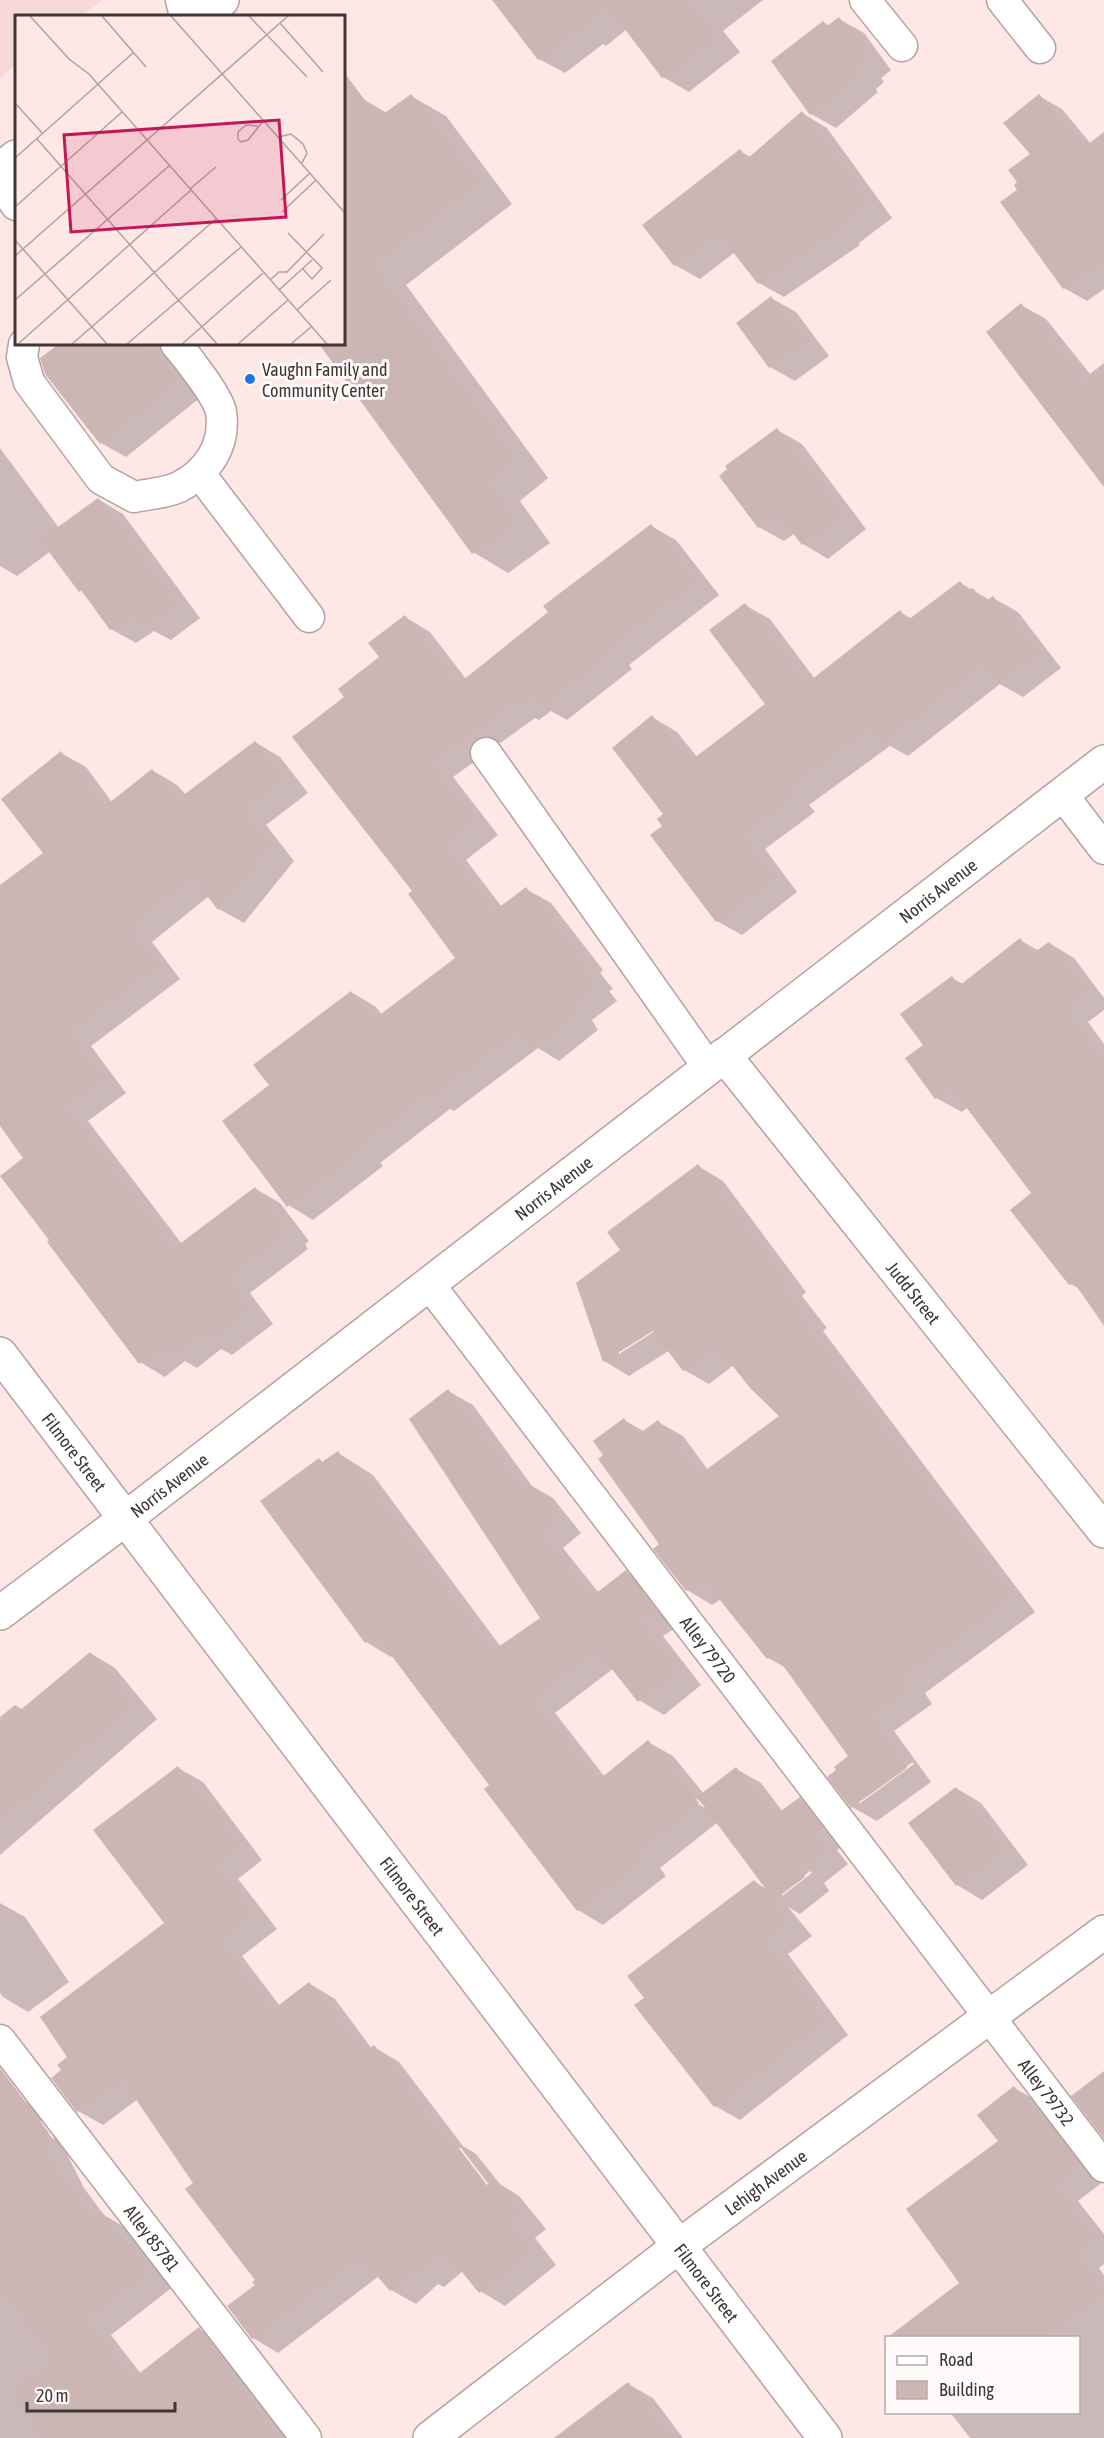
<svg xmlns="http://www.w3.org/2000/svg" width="1104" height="2438" font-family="'Asap Condensed',sans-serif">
<rect width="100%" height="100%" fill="#fde8e6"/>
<polygon fill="#f7dad7" points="0,0 103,0 81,16 16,16 16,65 0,78"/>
<g fill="#0003" fill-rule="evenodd">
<polygon points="494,0 763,0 723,31 740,52 689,92 663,77 627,29 606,46 603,44 565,73 539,59"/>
<polygon points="839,19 864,33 891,70 881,78 884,82 876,89 878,92 836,128 811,114 823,22 829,26"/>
<polygon points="411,96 446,116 512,204 406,285 548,478 520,501 550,543 508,573 473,552 321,344 344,344 344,113 363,99 387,113"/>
<polygon points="1039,96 1062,109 1091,144 1104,134 1104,289 1087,301 1064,288 1019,190 1032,154"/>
<polygon points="802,113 827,128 892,218 859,243 860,245 784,297 759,283 735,252 700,279 675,265 740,151 751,157"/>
<polygon points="771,298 796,312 829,356 795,381 770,367"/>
<polygon points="1021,305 1046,319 1090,374 1104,363 1104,485"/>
<polygon points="62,344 159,344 201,397 126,457 101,443 42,359"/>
<polygon points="777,430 802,444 866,529 828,559 803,544 794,534 784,541 759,527 721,476"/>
<polygon points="0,448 59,528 98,499 123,514 200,618 171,640 154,631 136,643 111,629 51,551 17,576 0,566"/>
<polygon points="651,526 676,540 719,595 629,665 632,669 567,720 551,711 539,720 535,718 453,777 498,835 466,860 502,907 526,889 551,903 603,970 600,973 613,989 609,991 617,1001 592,1020 598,1030 559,1061 538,1048 454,1111 450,1109 380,1163 383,1166 313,1220 288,1205 271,1086 351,992 376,1007 382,1015 457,958 414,891 346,697 381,657 405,617 430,632 466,679 550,613"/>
<polygon points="960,583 990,600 993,598 1018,612 1061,668 1023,697 1000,684 908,756 890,746 809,805 815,812 765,849 797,892 742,935 717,921 665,827 665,815 652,717 677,732 698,758 767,705 745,605 770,619 815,679 900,612 912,619"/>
<polygon points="255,742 280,757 308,793 266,825 294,861 244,923 219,909 209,896 152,942 180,979 91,1046 126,1093 88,1121 182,1244 256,1189 280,1203 309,1241 305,1244 308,1249 250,1293 273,1324 232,1355 221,1349 197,1368 185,1361 165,1377 140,1362 51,1240 25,1158 0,1124 0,922 45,853 61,753 86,767 112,802 152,770 177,785 186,795"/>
<polygon points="1020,940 1039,951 1049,943 1074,958 1104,998 1104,1010 1088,1022 1104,1044 1104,1326 1078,1288 1070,1284 1033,1193 968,1107 962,1112 936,1098 925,1045 952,978 963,984"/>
<path d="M 698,1166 L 723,1181 L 806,1292 L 802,1296 L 827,1328 L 823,1331 L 1035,1612 L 925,1693 L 932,1704 L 894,1731 L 931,1782 L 877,1821 L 852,1807 L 850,1757 L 788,1669 L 768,1658 L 721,1599 L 712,1605 L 687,1590 L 605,1455 L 624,1420 L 645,1432 L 658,1422 L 683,1436 L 708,1470 L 781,1416 L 734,1365 L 709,1384 L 684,1370 L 670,1350 L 629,1376 L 604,1361 L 622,1251 ZM 659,1326 L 660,1328 L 619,1354 L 619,1351 ZM 913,1762 L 914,1764 L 859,1804 L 859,1800 Z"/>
<path d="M 448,1391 L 473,1405 L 532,1486 L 553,1498 L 581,1533 L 563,1548 L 599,1593 L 626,1572 L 651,1586 L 680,1625 L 663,1636 L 701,1685 L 664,1715 L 639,1700 L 614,1668 L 555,1713 L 605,1777 L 648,1742 L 673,1756 L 704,1794 L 736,1769 L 761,1783 L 783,1812 L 800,1799 L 825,1814 L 847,1843 L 837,1850 L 848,1864 L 824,1883 L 829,1891 L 800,1914 L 788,1907 L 812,1936 L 788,1954 L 848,2035 L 740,2120 L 715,2106 L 646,1998 L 754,1881 L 768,1890 L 718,1822 L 660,1868 L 666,1876 L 603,1925 L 578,1910 L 486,1790 L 491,1785 L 393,1655 L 391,1657 L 366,1642 L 319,1460 L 324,1463 L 338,1453 L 373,1475 L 501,1647 L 542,1618 ZM 693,1797 L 705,1804 L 705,1808 L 692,1800 ZM 810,1871 L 812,1873 L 782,1896 L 782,1892 Z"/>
<polygon points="90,1653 115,1668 157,1719 0,1855 0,1717 15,1705 23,1710"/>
<path d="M 178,1768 L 203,1782 L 262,1860 L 238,1879 L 277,1929 L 242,1956 L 280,2006 L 310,1984 L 335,1999 L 372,2049 L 374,2047 L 399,2062 L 463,2146 L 476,2154 L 500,2184 L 519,2196 L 546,2229 L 535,2238 L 556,2265 L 505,2306 L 480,2291 L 463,2271 L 444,2287 L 438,2284 L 416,2304 L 391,2290 L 379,2276 L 278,2353 L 253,2338 L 257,2280 L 138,2099 L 103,2125 L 78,2111 L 63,2070 L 69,2057 L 167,1924 ZM 457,2148 L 461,2148 L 493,2190 L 491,2191 Z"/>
<polygon points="956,1788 981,1803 1028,1865 982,1900 957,1885"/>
<polygon points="0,1903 25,1917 69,1982 28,2012 3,1997 0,1993"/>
<polygon points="1014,2088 1039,2102 1104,2181 1078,2201 1104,2234 1104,2264 1099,2268 1104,2275 1104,2438 970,2438 950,2412 1078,2412 1078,2338 891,2337 961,2283"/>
<path d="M 24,2101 L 50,2116 L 75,2148 L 67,2154 L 84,2188 L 104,2215 L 128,2229 L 174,2286 L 111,2335 L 141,2374 L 199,2329 L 226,2344 L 291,2438 L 0,2438 L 0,2119 ZM 38,2121 L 42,2121 L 55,2138 L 53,2139 Z"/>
<polygon points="628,2384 653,2398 683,2438 556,2438"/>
</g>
<g fill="#cbb6b4">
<polygon points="492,0 686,0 716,37 662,78 608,7 538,60"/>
<polygon points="839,17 867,55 857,63 860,67 852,74 854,77 810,115 771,61 823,21 827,26"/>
<polygon points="344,72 378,118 411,94 478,183 372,264 514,458 486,480 516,522 472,554 319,344 344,344"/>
<polygon points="1039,94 1084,147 1104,132 1104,260 1063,289 1000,202 1017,190 1014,185 1017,182 1008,170 1030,154 1003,123"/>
<polygon points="802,111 868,203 835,229 836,230 758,284 718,233 674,266 642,225 740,149 747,159"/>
<polygon points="771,296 805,341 769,368 736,323"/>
<polygon points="1021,303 1086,385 1104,371 1104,487 986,332"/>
<polygon points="59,344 147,344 177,382 100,444 45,374 40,358"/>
<polygon points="777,428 842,514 802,545 777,513 758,528 719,476 727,469 725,466"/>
<polygon points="98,498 176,604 144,627 134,613 110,630 81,590 79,592 40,540"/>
<polygon points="651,524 695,581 605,650 608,654 541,707 531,694 513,707 511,704 429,763 475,820 443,845 493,912 526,887 580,956 576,958 589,974 586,977 593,986 568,1006 575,1015 533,1047 520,1030 428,1098 425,1095 357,1148 359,1151 287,1207 222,1121 269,1085 253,1065 351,991 373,1020 455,958 408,894 412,891 292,737 344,697 338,689 379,657 368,643 405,615 457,685 548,612 543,606"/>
<polygon points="960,581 968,591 973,588 984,603 993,596 1037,653 997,684 982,664 882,742 870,728 785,790 791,797 741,835 773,878 716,922 650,835 662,826 657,819 663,814 612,748 652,715 689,762 765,704 709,630 745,603 806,684 900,610 908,620"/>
<polygon points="255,741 284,778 242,810 269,846 218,910 192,876 128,927 157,965 68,1032 102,1078 64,1107 173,1249 255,1187 285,1226 281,1230 284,1234 226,1278 249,1309 206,1342 200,1333 171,1355 163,1345 139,1364 47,1242 49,1240 0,1176 23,1158 0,1126 0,885 43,853 1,799 61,751 104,807 152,769 177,800"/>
<polygon points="1020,938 1032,954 1049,942 1086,991 1064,1007 1104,1062 1104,1322 1073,1282 1069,1285 1010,1210 1031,1193 951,1087 935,1099 905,1058 923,1045 900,1014 952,976 959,986"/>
<polygon points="698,1164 782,1277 778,1281 803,1313 798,1317 1011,1597 901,1678 908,1689 870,1717 907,1768 851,1808 827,1777 836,1770 834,1767 848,1756 774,1653 767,1659 704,1580 686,1591 653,1549 659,1544 598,1459 603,1455 593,1441 624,1418 636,1436 658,1420 699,1475 779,1416 751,1389 716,1345 683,1371 653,1331 603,1362 576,1283 620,1250 607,1232"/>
<polygon points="448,1389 520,1488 528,1482 557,1518 539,1533 590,1598 626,1570 656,1610 639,1621 677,1671 638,1702 596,1649 531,1698 596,1782 648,1740 699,1803 635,1853 642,1862 577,1911 484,1789 489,1785 376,1635 365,1643 260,1501 319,1458 322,1462 338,1451 345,1461 348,1459 491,1652 540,1618 409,1419"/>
<polygon points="90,1652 132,1705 0,1820 0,1727"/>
<polygon points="178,1766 238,1845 214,1864 253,1914 218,1941 271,2011 309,1982 363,2054 374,2045 446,2142 451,2138 487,2185 494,2179 522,2214 511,2223 532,2250 479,2293 445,2251 418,2274 414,2269 390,2291 363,2260 361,2262 358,2259 252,2339 227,2306 255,2285 252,2282 255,2280 185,2189 193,2183 122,2079 77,2112 51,2078 61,2070 57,2065 67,2057 40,2017 164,1923 93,1830"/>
<polygon points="736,1767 774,1816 800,1797 823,1828 813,1835 824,1850 800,1869 805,1877 774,1900 697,1797"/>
<polygon points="956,1787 1004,1850 956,1886 908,1823"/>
<polygon points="754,1880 788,1921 764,1939 824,2020 714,2107 634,2005 644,1998 627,1976"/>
<polygon points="0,2068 49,2133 42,2138 57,2171 93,2218 102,2212 148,2271 85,2319 132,2379 199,2327 224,2360 228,2366 225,2368 277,2438 44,2438 16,2400 22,2395 16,2388 56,2360 0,2286"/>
<polygon points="1104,2071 1104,2139 1071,2096"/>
<polygon points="1014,2086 1040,2119 1044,2116 1081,2165 1054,2186 1095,2238 1075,2254 1104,2292 1044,2337 888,2337 959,2283 906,2209 998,2141 977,2115"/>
<polygon points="628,2382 670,2438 554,2438"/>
</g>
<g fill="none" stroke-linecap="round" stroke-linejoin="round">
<g stroke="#b5a19f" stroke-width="33">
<g id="lane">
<polyline points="181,0 185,16"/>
<polyline points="865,0 902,46"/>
<polyline points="1002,0 1040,48"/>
<polyline points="0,181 16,205"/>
<path d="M 24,344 L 22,357 L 29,382 L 101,479 L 134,497 C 148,494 167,493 179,487 C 208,472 226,445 221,412 C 218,396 187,357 176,344"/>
<polyline points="200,474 309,617"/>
<polyline points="486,753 708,1067"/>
<polyline points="1062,794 1104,849"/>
<path id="s1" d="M 429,1284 L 1104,2167"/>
<path id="s2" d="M 0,2040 L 306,2438"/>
</g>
</g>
<g stroke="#b5a19f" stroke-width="36">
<g id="street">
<polyline points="200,16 222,0"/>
<polyline points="0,169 16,157"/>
<path id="s3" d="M 724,1055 L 1104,1531"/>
<path id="s4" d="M 0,1354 L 825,2438"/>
<path id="s5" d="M 0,1613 L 125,1519 L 1104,762"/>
<path id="s6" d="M 430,2438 L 679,2246 L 1104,1932"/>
</g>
</g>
<use href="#lane" stroke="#fff" stroke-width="30"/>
<use href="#street" stroke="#fff" stroke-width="33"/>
</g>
<circle fill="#2177e1" stroke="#fefaf9" stroke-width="2" cx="250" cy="379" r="6"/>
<g text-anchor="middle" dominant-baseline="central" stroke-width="6" stroke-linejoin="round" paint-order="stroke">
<g font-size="18" fill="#3f3636" stroke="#fefaf9" text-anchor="start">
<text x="262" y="369">Vaughn Family and<tspan x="262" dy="21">Community Center</tspan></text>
</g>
<g font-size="18" fill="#3f3636" stroke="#fefaf9">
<text stroke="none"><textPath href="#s5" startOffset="1184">Norris Avenue</textPath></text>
<text stroke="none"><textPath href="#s5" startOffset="698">Norris Avenue</textPath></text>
<text stroke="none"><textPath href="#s3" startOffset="304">Judd Street</textPath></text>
<text stroke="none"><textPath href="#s4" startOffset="123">Filmore Street</textPath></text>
<text stroke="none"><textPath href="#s5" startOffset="212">Norris Avenue</textPath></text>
<text stroke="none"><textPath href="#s1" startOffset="460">Alley 79720</textPath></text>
<text stroke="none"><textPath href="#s4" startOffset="681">Filmore Street</textPath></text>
<text stroke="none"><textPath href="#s1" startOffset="1017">Alley 79732</textPath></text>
<text stroke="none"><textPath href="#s6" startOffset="422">Lehigh Avenue</textPath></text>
<text stroke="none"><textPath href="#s2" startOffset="250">Alley 85781</textPath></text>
<text stroke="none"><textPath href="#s4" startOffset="1167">Filmore Street</textPath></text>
</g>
</g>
<g transform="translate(15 15)">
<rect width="330" height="330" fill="#fde8e6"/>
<path fill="none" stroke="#b1a1a0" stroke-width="1.5" d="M 15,1 L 54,44 L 74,59 L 312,329M 87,1 L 131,52M 156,1 L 330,198M 234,1 L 292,62M 265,8 L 308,57M 0,88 L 28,119M 243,111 L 231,110 L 223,117 L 223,124 L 226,127 L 233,125 L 249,105M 263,122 L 276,119 L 288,129 L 292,138 L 287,148M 22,124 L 202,329M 0,143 L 119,37M 175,174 L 201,152M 266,185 L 295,158M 0,192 L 107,97M 267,197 L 301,165M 273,218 L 307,253 L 297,264 L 288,254M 0,225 L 92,329M 0,241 L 273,1M 255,265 L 264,257 L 272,257 L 309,219M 264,275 L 297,245M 0,285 L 154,151M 282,295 L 316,265M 3,329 L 176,175M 57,329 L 201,204M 112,329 L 226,232M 167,329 L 248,258M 223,329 L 273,285M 276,329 L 296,312"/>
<path fill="#c2185b" fill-opacity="0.15" stroke="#c2185b" stroke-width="3" d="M 264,105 L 271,202 L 56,217 L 49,120 Z"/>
<rect width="330" height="330" fill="none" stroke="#3f3636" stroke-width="3"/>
</g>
<rect x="885" y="2336" width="195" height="78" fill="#fefaf9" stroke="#b2acab" stroke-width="1.5"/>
<rect x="897" y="2356" width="30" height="9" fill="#ffffff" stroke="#b2acab" stroke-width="1.5"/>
<text x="939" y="2366" font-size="18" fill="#3f3636">Road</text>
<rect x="897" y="2381" width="30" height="18" fill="#cbb6b4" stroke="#b2acab" stroke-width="1.5"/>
<text x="939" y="2396" font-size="18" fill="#3f3636">Building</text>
<path d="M27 2402v9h148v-9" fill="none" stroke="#3f3636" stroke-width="3"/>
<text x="36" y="2402" font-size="18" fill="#3f3636" stroke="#fefaf9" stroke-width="4.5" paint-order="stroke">20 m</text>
</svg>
